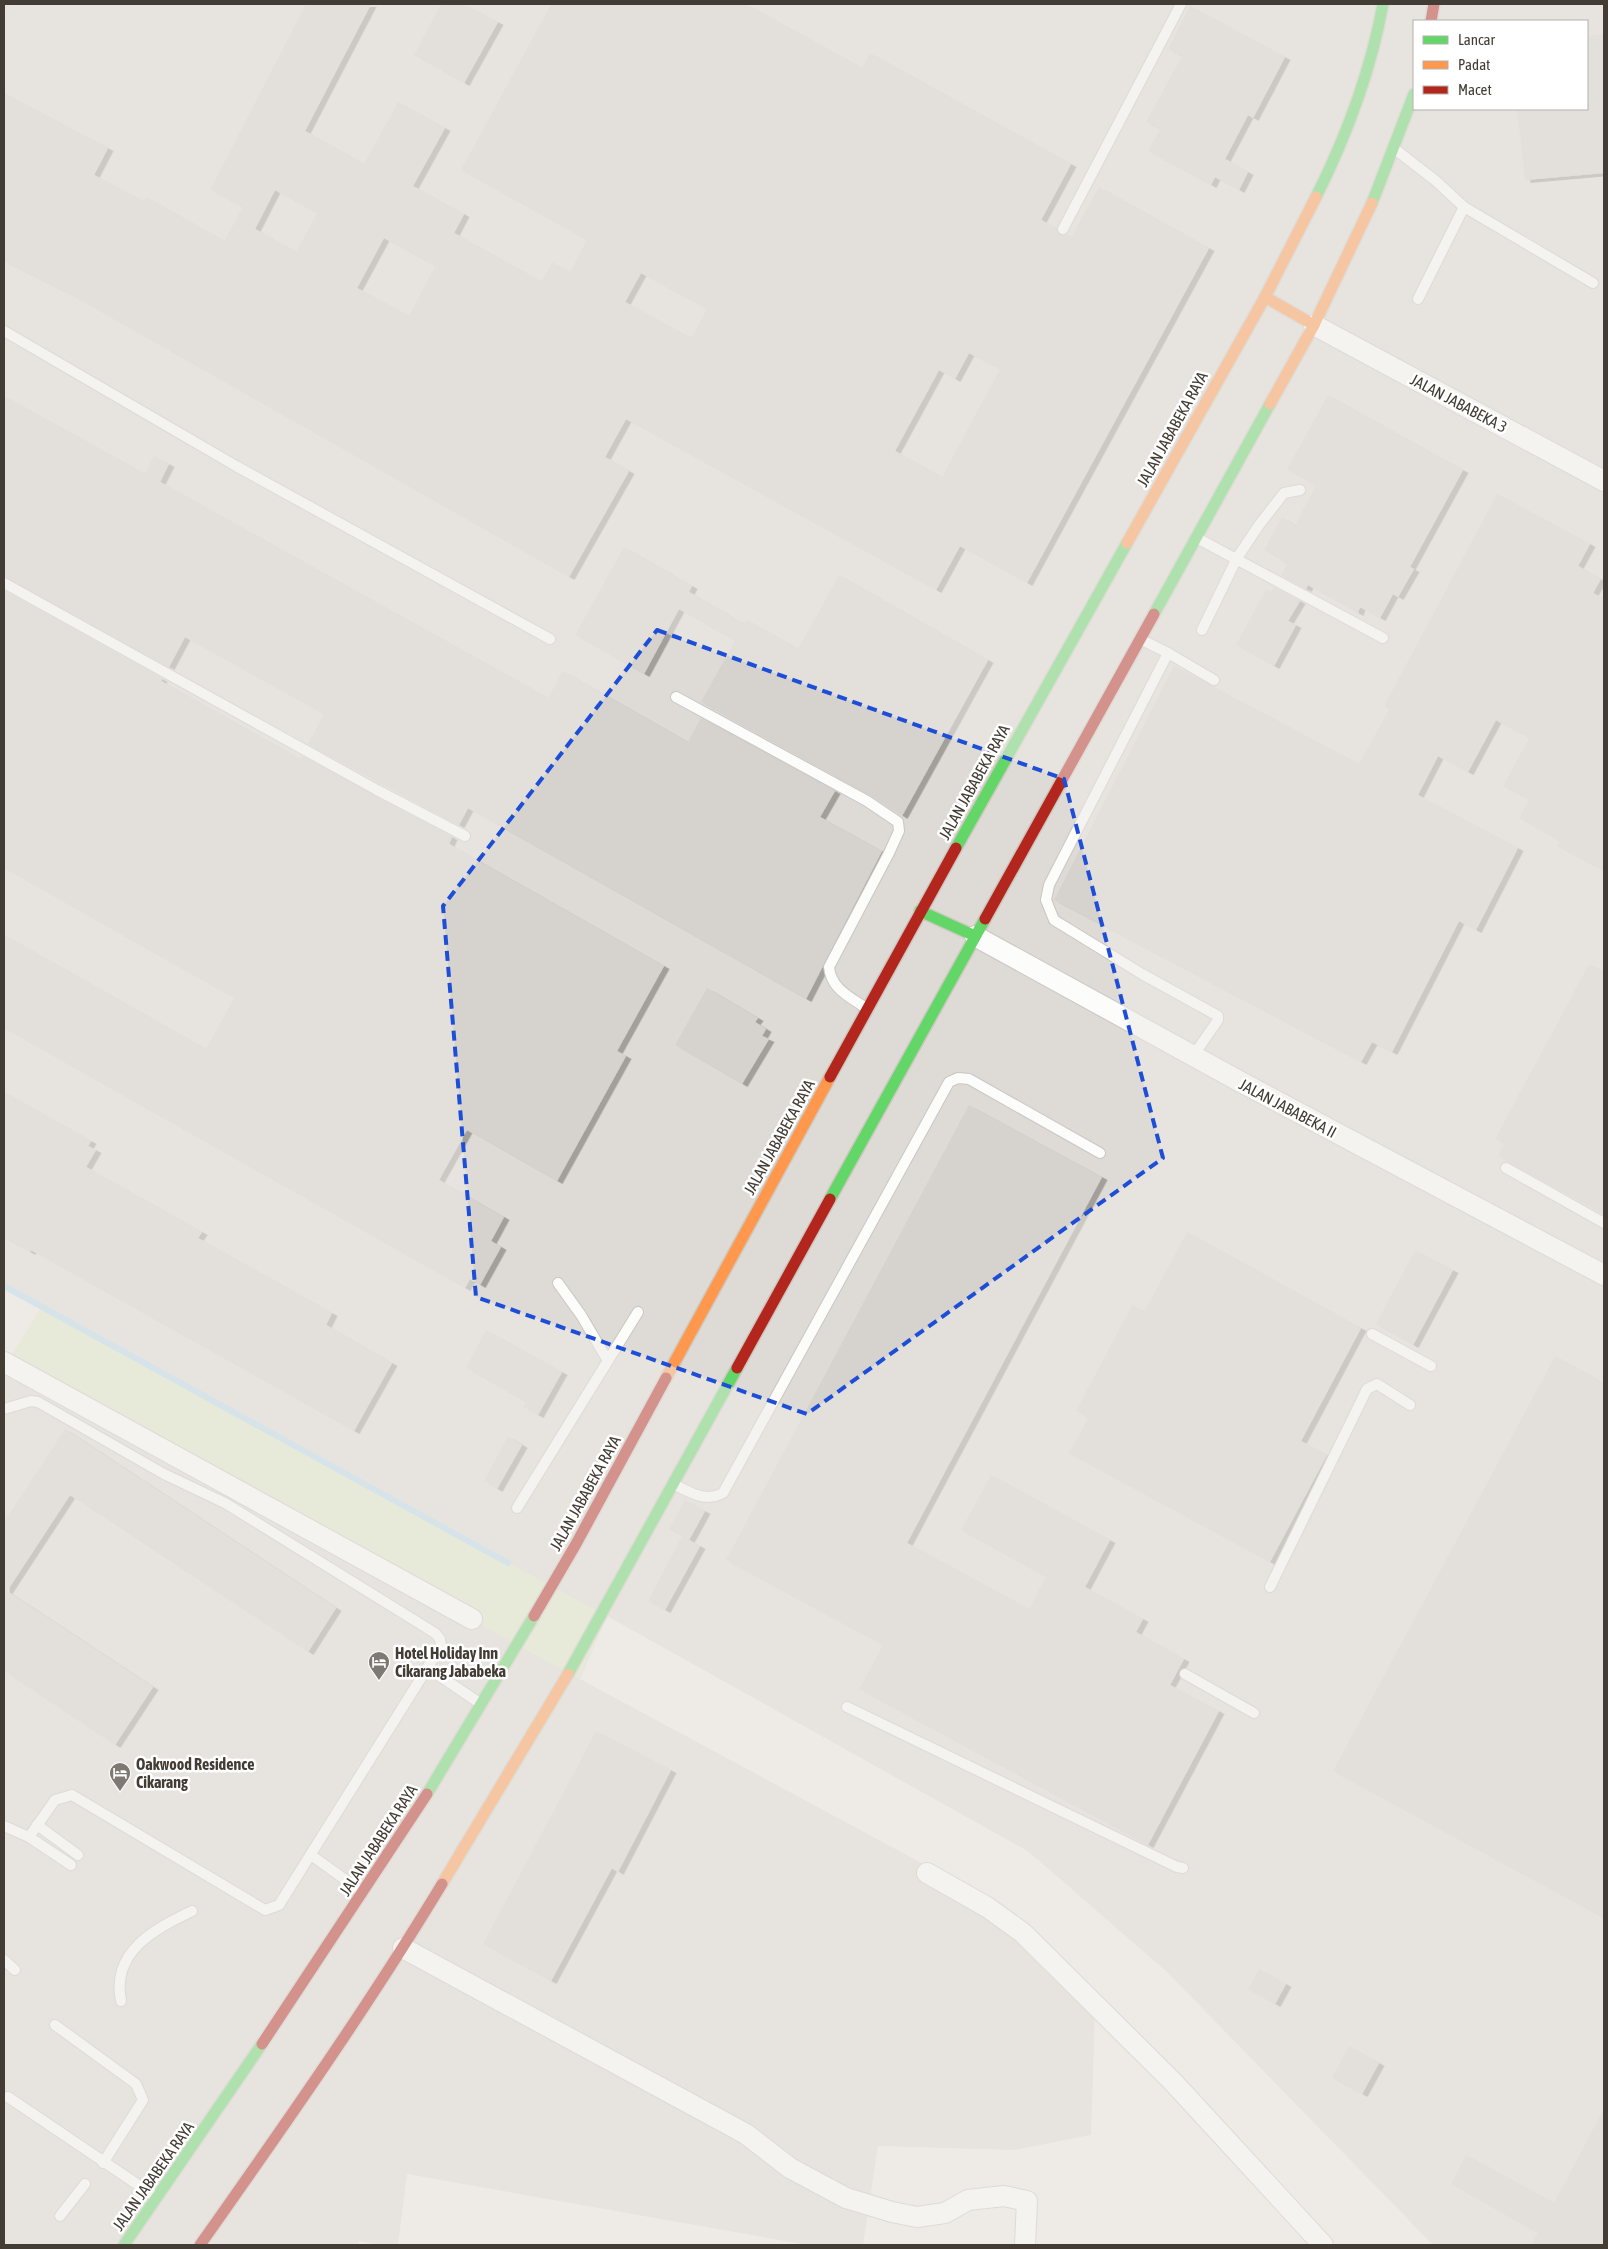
<svg xmlns="http://www.w3.org/2000/svg" width="1608" height="2249" font-family="'Asap Condensed',sans-serif">
<defs>
<filter id="shadow"><feDropShadow dx="5.5" dy="3" stdDeviation="0" flood-color="#0004"/></filter>
</defs>
<rect width="100%" height="100%" fill="#eeebe7"/>
<path fill="#dedad5" fill-rule="evenodd" d="M 4,4 L 1604,4 L 1604,2245 L 1433,2245 L 1168,1973 L 1029,1852 L 607,1616 L 580,1679 L 981,1895 L 1095,2010 L 1091,2135 L 1015,2150 L 878,2146 L 863,2245 L 807,2245 L 407,2174 L 398,2245 L 379,2245 L 359,2241 L 358,2245 L 4,2245 L 4,1362 L 7,1363 L 40,1309 L 4,1289 ZM 1414,21 L 1587,21 L 1587,109 L 1414,109 Z"/>
<polygon fill="#dee7c8" points="40,1309 607,1616 579,1679 6,1364"/>
<g fill="none" stroke-linecap="round" stroke-linejoin="round">
<polyline stroke="#b9dbea" stroke-width="6" points="4,1286 508,1563"/>
</g>
<g fill="#d6d2ce" fill-rule="evenodd" filter="url(#shadow)">
<path d="M 306,4 L 371,4 L 305,131 L 364,164 L 398,102 L 445,128 L 413,186 L 464,214 L 454,233 L 542,282 L 552,262 L 570,272 L 587,240 L 461,170 L 551,4 L 746,4 L 862,68 L 870,53 L 1071,164 L 1041,220 L 1056,228 L 1060,235 L 1067,234 L 1072,236 L 1099,187 L 1209,248 L 1027,583 L 960,546 L 936,590 L 626,419 L 605,457 L 629,471 L 569,577 L 68,293 L 4,261 L 4,93 L 108,148 L 94,175 L 144,201 L 146,197 L 224,241 L 243,207 L 210,190 ZM 275,190 L 317,213 L 296,252 L 255,229 ZM 384,238 L 435,266 L 409,316 L 357,288 ZM 641,273 L 707,309 L 691,338 L 625,302 ZM 969,353 L 1000,369 L 942,477 L 895,451 L 939,370 L 955,379 Z"/>
<polygon points="441,4 464,4 498,22 464,83 414,55"/>
<polygon points="1190,6 1285,57 1253,118 1248,115 1225,159 1248,172 1239,190 1215,177 1211,185 1148,151 1160,129 1146,122 1182,56 1168,49"/>
<polygon points="1604,34 1604,173 1525,180 1517,109 1587,109 1587,36"/>
<polygon points="1328,395 1463,470 1410,567 1414,569 1398,597 1393,594 1380,618 1360,607 1358,613 1308,585 1306,589 1281,575 1287,564 1264,550 1282,517 1295,525 1316,486 1287,469"/>
<polygon points="4,396 145,474 154,456 169,464 160,482 548,698 563,671 688,742 701,718 835,791 820,817 882,851 806,999 468,808 459,825 308,744 324,714 185,637 169,667 4,576"/>
<polygon points="1497,494 1590,544 1578,566 1601,579 1593,593 1604,599 1604,871 1557,846 1559,841 1519,818 1529,799 1503,786 1529,738 1496,720 1468,772 1438,756 1418,795 1518,848 1476,930 1459,921 1392,1052 1372,1042 1361,1062 1054,900 1174,666 1359,764 1389,709 1384,706"/>
<polygon points="624,547 692,586 689,592 744,624 747,620 798,649 839,575 988,660 902,816 870,795 701,702 735,641 679,609 644,674 575,635"/>
<polygon points="1274,587 1300,601 1288,621 1296,625 1274,666 1236,645 1266,589 1272,592"/>
<polygon points="4,591 162,679 161,681 300,759 302,756 452,837 449,844 664,966 617,1051 626,1056 557,1181 467,1130 439,1180 504,1217 491,1241 501,1247 480,1285 470,1279 465,1288 4,1028 4,935 206,1049 234,998 4,868"/>
<polygon points="1589,964 1604,972 1604,1214 1498,1156 1504,1144 1495,1139"/>
<polygon points="707,988 758,1018 755,1022 766,1029 762,1036 769,1039 742,1084 675,1045"/>
<polygon points="4,1092 91,1141 88,1146 96,1150 86,1167 202,1232 198,1238 332,1313 326,1325 392,1363 354,1431 31,1250 30,1252 4,1238"/>
<polygon points="969,1105 1102,1177 907,1543 1029,1609 1046,1577 961,1530 991,1475 1110,1540 1085,1587 1143,1619 1136,1632 1184,1659 1170,1685 1219,1711 1148,1845 859,1689 883,1645 726,1560"/>
<polygon points="1187,1232 1361,1328 1301,1441 1327,1455 1270,1562 1069,1453 1088,1418 1076,1411 1132,1305 1144,1312"/>
<polygon points="1415,1250 1453,1270 1413,1345 1376,1324"/>
<polygon points="486,1330 562,1372 538,1415 523,1407 526,1402 466,1368"/>
<polygon points="1555,1356 1604,1383 1604,1918 1333,1771"/>
<polygon points="65,1429 336,1608 308,1652 70,1495 7,1591 153,1687 115,1745 4,1671 4,1522"/>
<polygon points="508,1436 522,1445 497,1489 484,1481"/>
<polygon points="685,1500 705,1511 689,1540 700,1546 665,1610 648,1601 682,1536 669,1529"/>
<polygon points="596,1731 671,1770 618,1872 612,1868 551,1981 483,1944"/>
<polygon points="1259,1969 1286,1984 1275,2004 1248,1989"/>
<polygon points="1349,2046 1379,2063 1362,2094 1332,2078"/>
<polygon points="1604,2108 1604,2245 1531,2245 1538,2233 1451,2184 1466,2155 1554,2203"/>
</g>
<g fill="none" stroke-linecap="round" stroke-linejoin="round">
<g stroke="#cac7c3" stroke-width="12">
<g id="lane">
<polyline points="1396,150 1436,181 1464,207 1593,283"/>
<polyline points="1063,229 1181,4"/>
<polyline points="1418,299 1464,207"/>
<polyline points="4,331 236,466 550,639"/>
<polyline points="1197,538 1383,638"/>
<polyline points="4,583 377,790 465,836"/>
<polyline points="1202,630 1237,558 1259,525 1284,493 1300,490"/>
<polyline points="1140,639 1168,653 1049,885 1046,900 1054,920 1142,974 1218,1016 1218,1020 1193,1056"/>
<polyline points="1168,653 1214,680"/>
<path d="M 676,697 L 867,801 L 898,822 L 899,831 L 889,853 L 829,967 C 831,989 850,997 866,1008"/>
<polyline points="1506,1168 1604,1223"/>
<polyline points="558,1283 581,1315 608,1361"/>
<polyline points="1372,1334 1431,1366"/>
<polyline points="4,1409 31,1401 38,1402 164,1474 225,1503 435,1633 440,1639 441,1646 279,1905 265,1910 72,1795 55,1800 29,1837 4,1826"/>
<path d="M 673,1484 C 690,1492 705,1503 723,1493 L 949,1082 L 958,1078 L 969,1079 L 1100,1153"/>
<polyline points="517,1508 638,1312"/>
<polyline points="1270,1587 1367,1389 1377,1384 1410,1405"/>
<polyline points="428,1668 481,1704"/>
<polyline points="1185,1674 1254,1713"/>
<polyline points="847,1707 1177,1867 1183,1868"/>
<polyline points="37,1825 78,1855"/>
<polyline points="29,1837 71,1865"/>
<polyline points="311,1855 361,1891"/>
<polyline points="4,1960 15,1970"/>
<path d="M 121,2001 C 111,1951 155,1929 192,1911"/>
<polyline points="55,2025 136,2084 143,2100 103,2163"/>
<polyline points="8,2097 156,2197"/>
<polyline points="60,2216 85,2184"/>
</g>
</g>
<g stroke="#cac7c3" stroke-width="22">
<g id="street">
<polyline points="1314,325 1604,481"/>
<polyline points="975,936 1239,1081 1604,1275"/>
<polyline points="4,1362 472,1619"/>
<polyline points="927,1873 987,1907 1023,1933 1174,2083 1323,2245"/>
<polyline points="403,1948 746,2134 790,2168 846,2198 892,2212 917,2217 945,2213 968,2200 1004,2196 1027,2201 1025,2245"/>
</g>
</g>
<g stroke="#cdc8bf" stroke-width="14">
<g id="fast">
<path d="M 1316,197 C 1346,137 1371,70 1383,4"/>
<polyline points="1372,203 1414,94"/>
<polyline points="1154,614 1270,404"/>
<polyline points="956,848 1127,543"/>
<polyline points="920,911 975,936"/>
<polyline points="830,1199 985,919"/>
<polyline points="568,1674 737,1368"/>
<polyline points="427,1794 534,1616"/>
<polyline points="124,2245 262,2044"/>
</g>
</g>
<g stroke="#cdc8bf" stroke-width="14">
<g id="slow">
<polyline points="1265,297 1314,325"/>
<polyline points="1270,404 1314,325 1372,203"/>
<polyline points="1127,543 1265,297 1316,197"/>
<polyline points="666,1378 830,1077"/>
<polyline points="442,1884 568,1674"/>
</g>
</g>
<g stroke="#cdc8bf" stroke-width="14">
<g id="jam">
<polyline points="1431,21 1434,4"/>
<polyline points="985,919 1154,614"/>
<polyline points="830,1077 956,848"/>
<polyline points="737,1368 830,1199"/>
<polyline points="534,1616 576,1544 666,1378"/>
<polyline points="262,2044 427,1794"/>
<path d="M 200,2245 C 284,2126 367,2008 442,1884"/>
</g>
</g>
<use href="#lane" stroke="#fcfcfb" stroke-width="10"/>
<use href="#street" stroke="#fcfcfb" stroke-width="20"/>
<use href="#fast" stroke="#63d668" stroke-width="11"/>
<use href="#slow" stroke="#ff974d" stroke-width="11"/>
<use href="#jam" stroke="#b3261e" stroke-width="11"/>
</g>
<path d="M0 0H1608V2249H0ZM 657,630 L 1064,779 L 1163,1158 L 807,1414 L 476,1297 L 443,906 Z" fill="#eeebe7" fill-opacity=".55" fill-rule="evenodd"/>
<path fill="none" stroke="#1d4ed8" stroke-width="4" stroke-dasharray="10 6" stroke-linejoin="round" d="M 657,630 L 1064,779 L 1163,1158 L 807,1414 L 476,1297 L 443,906 Z"/>
<defs>
<g id="hotel-pin" transform="scale(1.125)"><path d="M0 17L-7.5 6A9.5 9.5 0 1 1 7.5 6Z" fill="#7f7973" stroke="#fff"/><path d="M-6-4.5h1.5V1H6V5H4.5V3h-9V5H-6ZM-4 0a1.8 1.8 0 1 1 3.6 0ZM.5 0V-2.5h3Q6-2.5 6 0Z" fill="#fff"/></g>
</defs>
<g fill-rule="evenodd">
<use href="#hotel-pin" x="379" y="1662"/>
<use href="#hotel-pin" x="120" y="1773"/>
</g>
<g text-anchor="middle" dominant-baseline="central" stroke-width="5" stroke-linejoin="round" paint-order="stroke">
<g font-size="16" fill="#433c34" stroke="#fff">
<text transform="translate(1459 403) rotate(28)">JALAN JABABEKA 3</text>
<text transform="translate(1172 429) rotate(-61)">JALAN JABABEKA RAYA</text>
<text transform="translate(974 782) rotate(-61)">JALAN JABABEKA RAYA</text>
<text transform="translate(1288 1108) rotate(28)">JALAN JABABEKA II</text>
<text transform="translate(779 1137) rotate(-61)">JALAN JABABEKA RAYA</text>
<text transform="translate(585 1493) rotate(-61)">JALAN JABABEKA RAYA</text>
<text transform="translate(378 1840) rotate(-57)">JALAN JABABEKA RAYA</text>
<text transform="translate(153 2176) rotate(-55)">JALAN JABABEKA RAYA</text>
</g>
<g font-size="16" font-weight="bold" fill="#433c34" stroke="#fff" text-anchor="start">
<text x="395" y="1653">Hotel Holiday Inn<tspan x="395" dy="18">Cikarang Jababeka</tspan></text>
<text x="136" y="1764">Oakwood Residence<tspan x="136" dy="18">Cikarang</tspan></text>
</g>
</g>
<rect width="1608" height="2249" fill="none" stroke="#433c34" stroke-width="10"/>
<rect x="1413" y="20" width="175" height="90" fill="#ffffff" stroke="#b4b1ae"/>
<rect x="1423" y="36" width="25" height="8" fill="#63d668" stroke="#b4b1ae"/>
<text x="1458" y="45" font-size="15" fill="#433c34">Lancar</text>
<rect x="1423" y="61" width="25" height="8" fill="#ff974d" stroke="#b4b1ae"/>
<text x="1458" y="70" font-size="15" fill="#433c34">Padat</text>
<rect x="1423" y="86" width="25" height="8" fill="#b3261e" stroke="#b4b1ae"/>
<text x="1458" y="95" font-size="15" fill="#433c34">Macet</text>
</svg>
